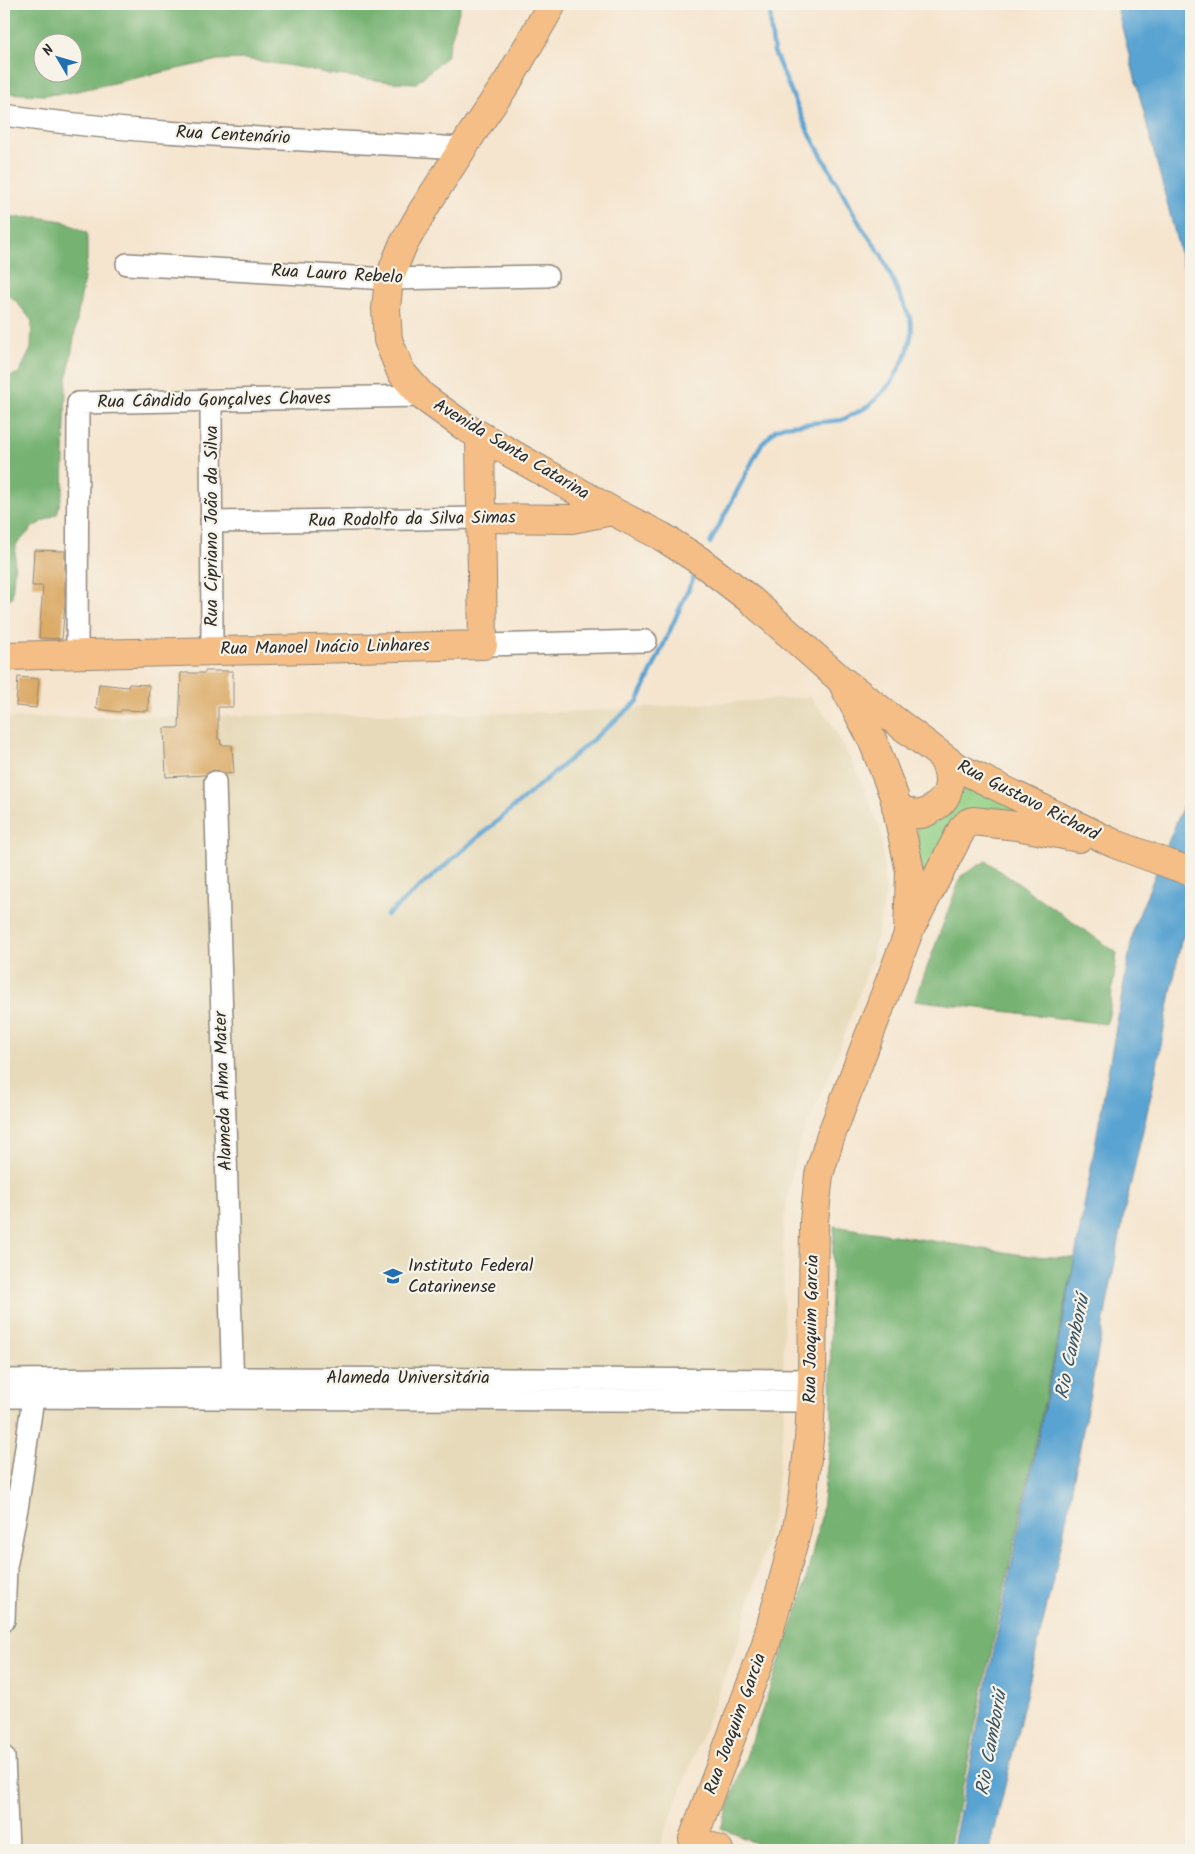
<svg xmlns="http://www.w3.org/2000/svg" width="1195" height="1854" font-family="Kalam,sans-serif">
<rect width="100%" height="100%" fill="#f7f3e8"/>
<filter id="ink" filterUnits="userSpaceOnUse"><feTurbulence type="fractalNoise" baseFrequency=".02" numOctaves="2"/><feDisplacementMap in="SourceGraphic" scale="10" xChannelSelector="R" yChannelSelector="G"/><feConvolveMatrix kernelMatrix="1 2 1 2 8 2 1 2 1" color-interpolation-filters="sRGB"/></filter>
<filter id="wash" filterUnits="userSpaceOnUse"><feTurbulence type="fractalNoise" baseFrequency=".0096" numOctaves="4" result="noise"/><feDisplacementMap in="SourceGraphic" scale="20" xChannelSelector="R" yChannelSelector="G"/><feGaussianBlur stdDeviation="1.12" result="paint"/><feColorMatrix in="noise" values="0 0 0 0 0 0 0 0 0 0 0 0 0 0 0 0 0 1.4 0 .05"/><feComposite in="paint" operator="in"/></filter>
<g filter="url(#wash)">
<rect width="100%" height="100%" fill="#f5e5cf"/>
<polygon fill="#e6daba" points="810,697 830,721 860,778 881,831 886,894 872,958 835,1061 796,1151 783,1226 784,1418 774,1511 741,1634 658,1850 4,1850 4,718 568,712"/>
<polygon fill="#93d085" stroke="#5f7e58" points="961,780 1049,821 990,812 923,898 917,826"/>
<g fill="#76b272" stroke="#506e4e" fill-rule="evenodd">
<path d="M 4,4 L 461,4 L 446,57 L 416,83 L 391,82 L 329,74 L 299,67 L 244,59 L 218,60 L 68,93 L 43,95 L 4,93 ZM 42,42 L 72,42 L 72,72 L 42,72 Z"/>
<polygon points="37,217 63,221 87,233 87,260 66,386 63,490 57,514 34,526 16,545 12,597 4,604 4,379 19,373 31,349 32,321 16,301 4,292 4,224 10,218"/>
<polygon points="986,861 1117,953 1109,1015 1106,1024 915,1000 961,876"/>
<polygon points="834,1226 1030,1256 1075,1258 949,1850 771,1850 721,1828 801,1600 821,1517 832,1425 830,1318"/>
</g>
<g fill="#59a3d1" stroke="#42677e">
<polygon points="1116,4 1187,4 1191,19 1191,296"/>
<polygon points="1191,786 1191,923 1181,941 1152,1091 1126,1204 1062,1541 990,1850 952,1850 1070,1285 1134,927"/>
</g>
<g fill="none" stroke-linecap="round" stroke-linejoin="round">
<g stroke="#59a3d1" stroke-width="4.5">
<polyline points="710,543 761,445 775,430 783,426 842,420 869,406 892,382 907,353 912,331 910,318 881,254 861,226 808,131 774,52 771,31 770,4"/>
<polyline points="387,915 638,701 694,577"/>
</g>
</g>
<g id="blocks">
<g fill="#dbab67">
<polygon points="34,550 65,551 65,604 62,639 39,638 43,586 32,586"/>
<polygon points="205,671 233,671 233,707 218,707 218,739 220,739 221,745 232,745 234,773 224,774 214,770 205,775 166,777 164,728 179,728 181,673 205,673"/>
<polygon points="18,677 39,679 36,708 16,706"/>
<polygon points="99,684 128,687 129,684 149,685 148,711 121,710 120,712 96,709"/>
</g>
</g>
</g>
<g filter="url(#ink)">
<use href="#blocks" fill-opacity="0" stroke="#90887d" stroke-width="1"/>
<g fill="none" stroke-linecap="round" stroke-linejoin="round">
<g stroke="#90887d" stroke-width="24">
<g id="minor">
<path d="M 4,115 C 155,137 309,139 462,148"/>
<polyline points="127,264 389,279 547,276"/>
<polyline points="211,401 212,651"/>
<polyline points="211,522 482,518"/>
<polyline points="483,645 646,641"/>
<polyline points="77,654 78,403 422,396"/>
<polyline points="215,782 233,1392"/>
<polyline points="4,1380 233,1378 812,1380"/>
<polyline points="4,1397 811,1401"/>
<polyline points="4,1620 6,1567 18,1503 33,1398"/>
<polyline points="4,1757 8,1850"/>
</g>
</g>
<g stroke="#90887d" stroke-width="30">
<g id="major">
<polyline points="552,4 508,81 473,132 423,210 402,247 389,279 386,309 388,340 401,372 422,396 465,427 612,511 661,536 700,561 752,601 840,679 955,766 1115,844 1191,872"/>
<polyline points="482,518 572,519 612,511"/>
<polyline points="4,656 483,645 480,436"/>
<path d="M 896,807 C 902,809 909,813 915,814 C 921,815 928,812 933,808 C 953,797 952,775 942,757"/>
<polyline points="911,927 962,829 969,822 973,821 1017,826 1079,838"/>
<polyline points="719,1850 693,1839 765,1647 796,1533 802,1502 809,1440 812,1380 814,1221 819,1175 830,1138 908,934 910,871 894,796 872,739 843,684"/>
</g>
</g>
<use href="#minor" stroke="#fff" stroke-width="21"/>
<use href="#major" stroke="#f5be86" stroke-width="28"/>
</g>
</g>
<defs>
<g id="university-bare" transform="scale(1.5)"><path d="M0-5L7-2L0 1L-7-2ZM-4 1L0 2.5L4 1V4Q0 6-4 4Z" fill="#1f6fb2" stroke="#f7f3e8" stroke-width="2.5" paint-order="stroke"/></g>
</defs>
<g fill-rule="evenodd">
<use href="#university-bare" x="393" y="1276"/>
</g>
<g text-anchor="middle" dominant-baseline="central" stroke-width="4.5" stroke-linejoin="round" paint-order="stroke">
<g font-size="18" fill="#2b2b2b" stroke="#f7f3e8">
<text transform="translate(233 136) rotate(3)">Rua Centenário</text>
<text transform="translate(337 275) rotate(3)">Rua Lauro Rebelo</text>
<text transform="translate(214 401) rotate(-1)">Rua Cândido Gonçalves Chaves</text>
<text transform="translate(511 450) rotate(31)">Avenida Santa Catarina</text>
<text transform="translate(412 520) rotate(-1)">Rua Rodolfo da Silva Simas</text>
<text transform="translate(212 526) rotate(-90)">Rua Cipriano João da Silva</text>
<text transform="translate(325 648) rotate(-1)">Rua Manoel Inácio Linhares</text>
<text transform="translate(1028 801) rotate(27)">Rua Gustavo Richard</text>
<text transform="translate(224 1091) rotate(-92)">Alameda Alma Mater</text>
<text transform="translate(812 1329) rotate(-89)">Rua Joaquim Garcia</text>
<text x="408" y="1378">Alameda Universitária</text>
<text transform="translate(736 1724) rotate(-70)">Rua Joaquim Garcia</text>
</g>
<g font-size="18" fill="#2b2b2b" stroke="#f7f3e8" text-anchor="start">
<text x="408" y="1266">Instituto Federal<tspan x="408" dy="21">Catarinense</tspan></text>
</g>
<g font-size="19" font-style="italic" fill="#3b5565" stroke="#f7f3e8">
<text transform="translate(1073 1347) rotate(-78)">Rio Camboriú</text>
<text transform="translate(992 1743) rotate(-80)">Rio Camboriú</text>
</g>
</g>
<rect width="1195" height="1854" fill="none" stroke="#f7f3e8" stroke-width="20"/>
<g transform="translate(58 58) rotate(308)"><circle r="24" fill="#f7f3e8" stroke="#a5a39c"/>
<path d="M0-4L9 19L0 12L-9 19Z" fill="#1f6fb2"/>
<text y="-8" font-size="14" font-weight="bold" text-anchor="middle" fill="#2b2b2b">N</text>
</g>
</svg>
